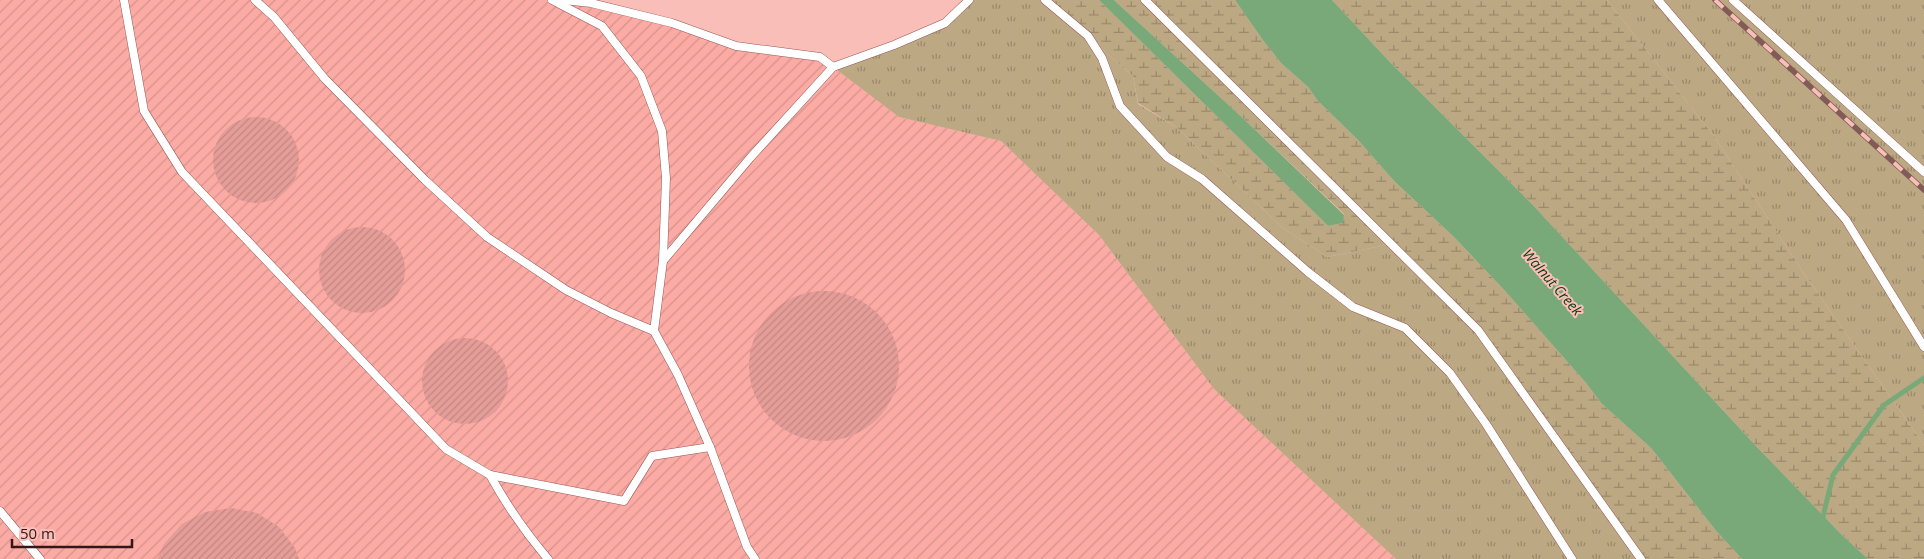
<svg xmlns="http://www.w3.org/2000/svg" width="1924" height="559" font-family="'Open Sans',sans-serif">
<defs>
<pattern id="industrial-furrows" width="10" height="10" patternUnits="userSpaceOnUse" patternTransform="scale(1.25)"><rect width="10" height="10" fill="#fbaaa4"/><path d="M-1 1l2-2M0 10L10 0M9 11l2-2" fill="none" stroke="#d8928c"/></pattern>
<pattern id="grass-tufts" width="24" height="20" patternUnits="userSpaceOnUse" patternTransform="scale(1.25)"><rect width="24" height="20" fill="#bca983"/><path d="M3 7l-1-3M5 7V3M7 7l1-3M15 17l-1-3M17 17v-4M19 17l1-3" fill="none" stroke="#99896a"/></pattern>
<pattern id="wetland-marsh" width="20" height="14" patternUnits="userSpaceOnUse" patternTransform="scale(1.25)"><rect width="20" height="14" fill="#bca983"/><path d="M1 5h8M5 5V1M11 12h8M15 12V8" fill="none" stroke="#99896a"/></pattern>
<pattern id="building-hatch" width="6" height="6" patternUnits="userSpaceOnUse" patternTransform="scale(1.25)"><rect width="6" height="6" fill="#e49d98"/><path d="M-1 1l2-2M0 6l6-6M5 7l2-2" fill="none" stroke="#c48682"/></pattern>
</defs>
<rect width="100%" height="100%" fill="#fabeb9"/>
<polygon fill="url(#industrial-furrows)" points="0,0 564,0 672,23 736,46 820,57 899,117 1001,141 1099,235 1214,389 1396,559 0,559"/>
<g fill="url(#grass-tufts)">
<polygon points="969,0 1045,0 1133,76 1138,104 1176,127 1283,228 1327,257 1391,244 1478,330 1641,559 1396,559 1214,389 1099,235 1001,141 899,117 833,67 945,23"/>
<polygon points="1607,0 1924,0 1924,445 1803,272 1713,135"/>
</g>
<g fill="url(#wetland-marsh)">
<polygon points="1045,0 1099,0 1328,226 1342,223 1344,214 1245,120 1114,0 1235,0 1262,39 1281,63 1308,87 1318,101 1358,140 1394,181 1454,237 1505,291 1586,383 1601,403 1651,448 1717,532 1742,559 1641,559 1478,330 1391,244 1327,257 1283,228 1176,127 1138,103 1133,76"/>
<polygon points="1332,0 1607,0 1713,135 1803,272 1924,445 1924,559 1868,559 1842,535 1757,447 1532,204 1388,60"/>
</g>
<g fill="#7aa979">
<polygon points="1099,0 1114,0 1245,120 1344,215 1343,223 1328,226"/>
<polygon points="1235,0 1332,0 1388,60 1532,204 1757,447 1842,535 1868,559 1742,559 1717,532 1651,448 1601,403 1586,383 1505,291 1454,237 1394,181 1358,140 1318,101 1308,87 1281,63 1262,39"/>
</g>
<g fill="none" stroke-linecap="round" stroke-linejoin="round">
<polyline stroke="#7aa979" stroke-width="5" points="1822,521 1833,475 1884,405 1924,378"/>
</g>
<g fill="url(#building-hatch)">
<circle cx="256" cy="160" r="43"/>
<circle cx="362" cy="270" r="43"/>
<circle cx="824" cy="366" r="75"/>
<circle cx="465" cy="381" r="43"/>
<polygon points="231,508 257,513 279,527 295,548 299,559 157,559 164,544 182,524 205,512"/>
</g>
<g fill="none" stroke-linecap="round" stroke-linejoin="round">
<g stroke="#985753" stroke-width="9">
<g id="lane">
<polyline points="124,0 144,111 182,172 446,449 490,475 624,501 652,456 710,447"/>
<polyline points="255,0 274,17 325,79 425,180 487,237 566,290 611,313 654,331 678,375 710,447 747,547 755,559"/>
<polyline points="552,0 602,26 641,76 662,131 666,178 663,261 654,331"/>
<polyline points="564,0 591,3 672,23 736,46 820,57 833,67 750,158 663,261"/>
<polyline points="1045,0 1088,36 1102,58 1120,106 1167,157 1202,179 1308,272 1353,307 1405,328 1450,373 1486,424 1572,559"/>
<polyline points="1145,0 1478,330 1641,559"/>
<polyline points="1658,0 1846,220 1924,347"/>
<polyline points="1733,0 1924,172"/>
<polyline points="833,67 894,45 945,23 969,0"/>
<path d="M 490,475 C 507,506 525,532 548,559"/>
<polyline points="0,511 40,559"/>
</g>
</g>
<use href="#lane" stroke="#fff" stroke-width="8"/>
<g stroke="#825a57" stroke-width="5.5">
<polyline id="rail" points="1715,0 1924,190"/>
</g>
<use href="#rail" stroke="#fabeb9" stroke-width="4" stroke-dasharray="11" stroke-linecap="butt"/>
</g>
<g text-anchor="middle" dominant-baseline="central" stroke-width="4" stroke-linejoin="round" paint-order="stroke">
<g font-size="14" font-style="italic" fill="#053a0a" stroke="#fabeb9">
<text transform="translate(1553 282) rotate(49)">Walnut Creek</text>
</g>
</g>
<path d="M12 539v8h120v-8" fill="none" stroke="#321716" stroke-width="2.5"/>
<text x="20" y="539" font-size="15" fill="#321716" stroke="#fabeb9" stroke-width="4" paint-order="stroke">50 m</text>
</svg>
